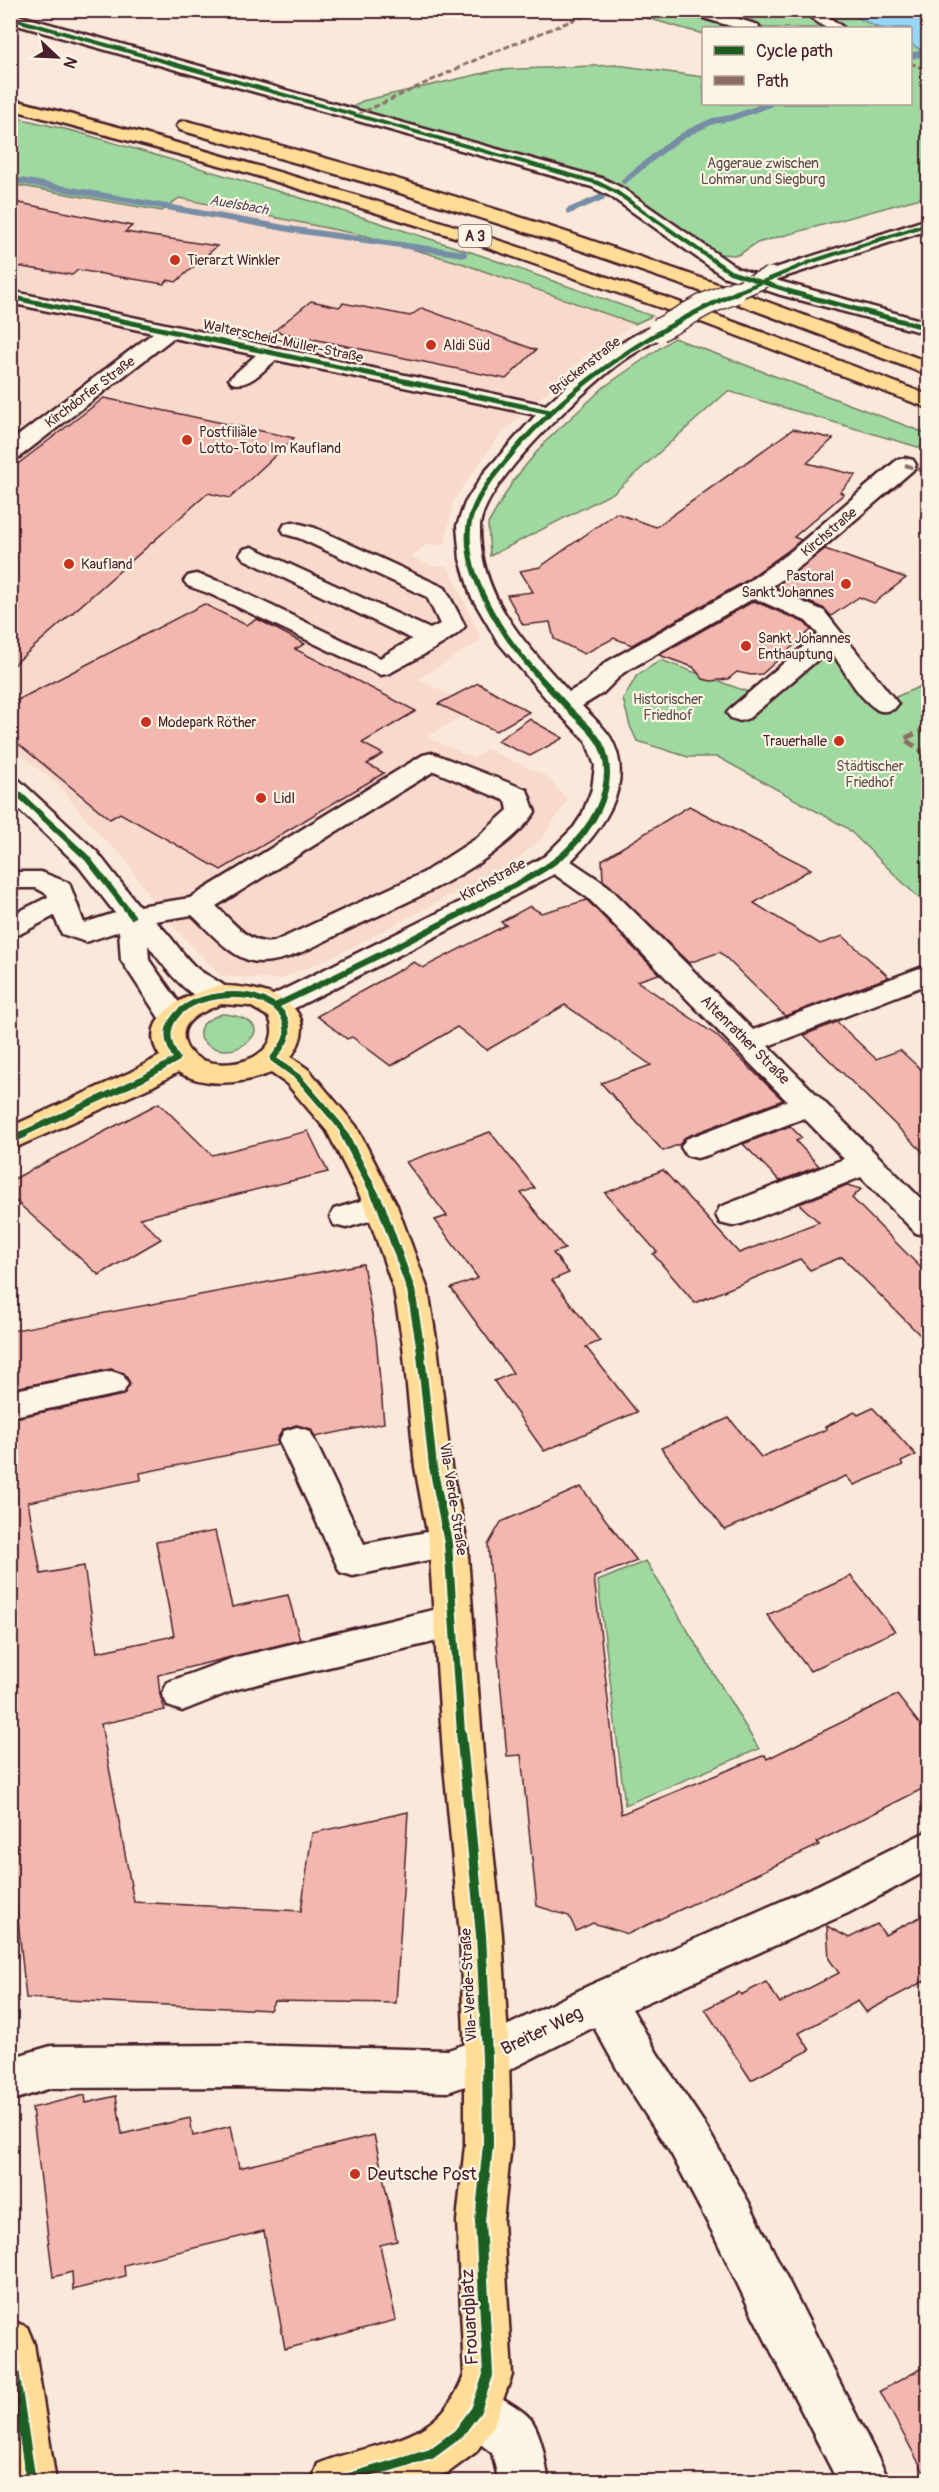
<svg xmlns="http://www.w3.org/2000/svg" width="939" height="2492" font-family="Pangolin,sans-serif">
<rect width="100%" height="100%" fill="#fae9da"/>
<filter id="ink" filterUnits="userSpaceOnUse"><feTurbulence type="fractalNoise" baseFrequency=".0167" numOctaves="2"/><feDisplacementMap in="SourceGraphic" scale="12" xChannelSelector="R" yChannelSelector="G"/><feConvolveMatrix kernelMatrix="1 2 1 2 8 2 1 2 1" color-interpolation-filters="sRGB"/></filter>
<g filter="url(#ink)">
<polygon fill="#f8dacd" points="10,184 162,211 179,198 366,236 458,262 635,324 587,355 499,436 454,499 445,545 426,545 412,557 433,566 448,566 482,640 419,679 475,708 427,737 473,758 486,749 546,776 568,800 543,837 517,860 339,954 278,980 221,976 160,913 125,859 98,833 57,784 11,747"/>
<g fill="#9fd99f" stroke="#747c65" stroke-width="1.5">
<polygon points="622,11 928,11 928,196 757,243 738,255 717,254 705,251 674,223 598,183 347,111 362,101 497,70 617,65 703,77 704,104 910,104 910,28 704,28 703,34"/>
<polygon points="10,116 77,132 318,203 480,255 652,316 635,324 458,262 366,236 179,198 162,211 11,184"/>
<polygon points="674,338 928,434 928,450 728,391 615,492 490,556 488,524 513,481 544,443 604,387"/>
<polygon points="821,632 875,706 928,683 928,907 847,828 718,757 688,757 637,741 630,726 623,699 637,675 661,660 748,692"/>
<path d="M 222,1014 C 237,1014 271,1024 246,1043 C 218,1065 172,1030 222,1014 Z"/>
<polygon points="646,1561 759,1749 625,1805 598,1581"/>
</g>
<polygon fill="#94d7f6" stroke="#768da5" stroke-width="1.5" points="843,11 919,11 928,16 928,54 911,44 910,28 879,28"/>
<g fill="none" stroke-linecap="round" stroke-linejoin="round">
<g stroke="#768da5" stroke-width="6">
<polyline points="910,56 928,52"/>
<polyline points="10,179 295,230 464,254"/>
<polyline points="624,181 666,147 689,132 713,121 731,118 770,104"/>
<polyline points="569,211 602,197"/>
</g>
</g>
<g fill="#f2b7ae" stroke="#4a1f2b" stroke-width="1.5">
<polygon points="10,201 132,226 125,232 217,246 176,282 168,280 164,284 78,270 72,275 10,265"/>
<polygon points="311,301 339,307 343,303 410,316 422,308 536,350 506,379 274,331"/>
<polygon points="104,398 294,438 230,498 208,493 10,668 10,470"/>
<polygon points="793,429 833,439 807,463 856,475 840,492 844,494 794,537 801,540 789,550 744,582 632,645 614,638 584,654 554,639 550,622 523,625 507,595 533,592 520,571 540,567 616,513 656,527"/>
<polygon points="825,549 906,578 874,603 859,597 831,616 825,609 775,587"/>
<polygon points="754,601 805,623 811,630 762,674 751,675 737,672 728,679 711,681 703,679 693,667 659,655"/>
<polygon points="204,604 246,625 257,619 263,622 305,644 295,649 416,711 362,743 383,754 367,764 384,773 221,870 120,813 110,819 10,737 10,704"/>
<polygon points="478,683 529,712 496,731 438,704"/>
<polygon points="529,719 563,738 530,756 497,741"/>
<polygon points="689,806 811,869 754,903 820,944 843,936 889,977 785,1016 720,952 689,963 603,880 602,860"/>
<polygon points="587,900 659,974 637,981 716,1035 783,1100 685,1137 680,1144 663,1151 601,1083 651,1065 565,1005 487,1050 457,1027 391,1066 352,1037 347,1039 317,1016 414,962 423,968 506,925 501,922 530,906 541,913"/>
<polygon points="837,1022 876,1059 900,1050 928,1076 928,1157 804,1035"/>
<polygon points="159,1103 212,1155 308,1131 328,1172 140,1218 161,1239 99,1275 10,1196 10,1181"/>
<polygon points="790,1126 802,1138 796,1141 819,1166 780,1181 743,1144"/>
<polygon points="490,1132 535,1188 521,1193 565,1249 553,1253 569,1273 552,1280 600,1341 586,1347 637,1412 544,1451 494,1381 513,1373 451,1288 478,1278 435,1220 447,1216 406,1162"/>
<polygon points="663,1170 739,1253 819,1222 799,1204 847,1185 861,1189 852,1198 928,1275 928,1343 842,1257 810,1270 800,1259 695,1303 653,1254 657,1252 605,1193"/>
<polygon points="363,1264 376,1338 384,1423 315,1437 311,1429 296,1425 282,1430 277,1440 278,1445 140,1473 141,1480 28,1502 41,1574 84,1566 97,1652 174,1636 156,1542 215,1531 232,1607 288,1595 300,1640 158,1675 160,1695 165,1710 101,1724 134,1902 301,1911 312,1833 408,1812 396,2003 274,2001 270,2010 26,1998 15,1890 10,1891 10,1419 123,1395 130,1383 124,1373 111,1369 10,1389 10,1331"/>
<polygon points="873,1408 916,1455 901,1462 903,1465 854,1485 846,1476 725,1530 661,1448 729,1418 761,1457 827,1429 825,1427 855,1412 858,1415"/>
<polygon points="581,1487 637,1561 594,1577 621,1814 765,1755 767,1759 897,1695 928,1735 928,1786 817,1842 819,1845 628,1934 593,1923 576,1931 569,1916 537,1906 521,1755 507,1756 488,1545 501,1522"/>
<polygon points="851,1576 895,1631 810,1671 767,1615"/>
<polygon points="928,1913 928,1979 866,2012 858,2001 799,2033 810,2050 751,2080 705,2009 739,1992 741,1995 766,1982 780,2003 839,1973 829,1959 827,1926 849,1938 877,1924 885,1935"/>
<polygon points="85,2095 86,2103 116,2096 122,2134 190,2118 193,2136 231,2126 239,2168 374,2135 397,2241 380,2245 396,2320 285,2349 264,2231 124,2265 125,2276 73,2290 72,2272 53,2277 32,2108"/>
<polygon points="928,2365 928,2480 880,2391"/>
</g>
<g fill="none" stroke-linecap="round" stroke-linejoin="round">
<g stroke="#4a1f2b" stroke-width="5">
<g id="minor">
<polygon points="685,10 710,10 758,25 760,28 737,28 687,13"/>
<polygon points="800,10 819,10 844,28 826,28"/>
<polygon points="10,13 604,179 622,188 737,268 761,276 763,272 928,219 928,230 775,280 924,321 928,320 928,334 781,295 723,276 610,196 592,187 10,23"/>
<path d="M 10,291 L 546,405 C 567,386 640,319 666,326 L 669,330 L 666,334 C 649,345 631,354 616,366 C 582,392 480,485 480,528 C 479,597 526,645 569,692 L 585,683 L 605,663 L 745,584 L 790,552 L 897,460 L 905,458 L 913,460 L 916,465 L 913,470 L 806,562 L 770,588 L 824,611 L 898,704 L 894,709 C 887,711 881,713 875,708 C 856,695 843,668 830,649 L 749,718 L 740,721 L 731,718 L 727,713 L 731,708 L 818,634 L 806,621 L 754,598 L 623,673 L 603,693 L 582,706 C 591,716 603,726 610,737 C 637,783 603,828 571,861 L 608,886 L 753,1030 L 928,965 L 928,984 L 768,1046 L 928,1206 L 928,1236 L 916,1233 L 861,1177 L 744,1223 L 732,1226 L 720,1223 L 716,1215 L 720,1207 L 844,1159 L 804,1118 L 708,1155 L 697,1158 L 686,1155 L 681,1147 L 686,1139 L 787,1101 L 588,898 L 554,874 L 482,913 L 285,1013 L 275,1015 L 265,1013 L 260,1006 L 265,999 L 462,901 L 545,856 L 574,827 L 582,815 L 592,789 L 595,766 L 586,741 L 556,710 L 498,642 L 471,596 L 460,559 L 457,526 L 465,503 L 484,473 L 536,415 L 276,360 C 263,370 249,388 232,383 L 229,379 L 256,355 L 173,338 L 18,458 L 10,459 L 10,442 L 153,333 L 10,303 Z"/>
<path d="M 293,522 L 315,528 L 445,588 L 465,626 C 455,640 407,663 390,673 L 381,675 L 208,593 L 188,586 L 184,581 L 188,576 L 196,574 L 224,583 L 380,658 L 412,639 L 244,559 L 240,554 L 244,549 L 252,547 L 430,629 L 440,624 L 427,597 L 299,538 L 285,534 L 282,529 L 285,524 Z"/>
<path d="M 432,753 L 527,790 L 535,812 C 499,865 405,903 347,930 C 321,942 292,961 262,962 C 234,963 211,932 192,915 L 155,921 C 172,935 183,958 199,970 C 210,978 225,983 233,995 L 228,1002 C 194,1010 166,969 148,945 L 149,960 L 189,1017 L 185,1024 L 174,1026 L 163,1024 L 121,960 L 119,931 L 86,942 L 62,934 L 54,916 L 20,934 L 10,937 L 10,916 L 48,897 L 47,894 L 36,888 L 10,888 L 10,872 L 41,872 L 69,883 L 84,923 L 115,913 L 77,864 L 10,801 L 10,778 L 19,780 L 97,852 L 139,906 L 190,898 L 423,755 ZM 434,771 L 506,801 L 508,810 L 477,838 L 423,873 L 274,942 C 250,946 233,922 216,906 Z"/>
<polygon points="381,1195 392,1198 397,1206 392,1214 346,1228 334,1225 330,1217 334,1209"/>
<polygon points="111,1371 123,1375 128,1384 123,1393 10,1417 10,1391"/>
<polygon points="297,1427 310,1431 364,1544 448,1528 461,1533 467,1543 461,1553 353,1576 340,1572 279,1441 284,1431"/>
<polygon points="454,1605 468,1610 473,1621 468,1632 454,1637 237,1689 182,1711 168,1706 162,1694 168,1682 233,1658"/>
<polygon points="928,1831 928,1870 848,1913 632,2009 657,2053 704,2123 748,2201 890,2482 838,2482 752,2314 714,2235 672,2155 625,2083 594,2027 503,2073 448,2092 238,2087 51,2088 10,2101 10,2058 51,2046 238,2045 448,2050 478,2040 588,1986 818,1885"/>
<path d="M 476,2385 C 490,2391 524,2409 532,2421 C 543,2438 545,2463 549,2482 L 499,2482 L 492,2453 L 459,2427 L 451,2410 L 459,2393 Z"/>
</g>
</g>
<g stroke="#4a1f2b" stroke-width="5">
<g id="major">
<path d="M 218,986 C 259,985 329,1002 291,1057 L 309,1070 L 356,1126 L 397,1206 L 428,1290 L 437,1345 L 451,1467 L 467,1543 L 483,1755 L 502,1935 L 509,2058 L 511,2145 L 503,2221 L 512,2375 L 493,2427 L 476,2452 L 449,2472 L 423,2482 L 311,2482 L 318,2464 C 378,2439 438,2447 464,2375 L 457,2221 L 465,2145 L 465,2058 L 460,1935 L 443,1755 L 429,1543 L 415,1467 L 403,1345 L 394,1290 L 365,1206 L 327,1131 L 287,1084 L 271,1073 C 242,1084 206,1088 178,1072 L 153,1086 L 10,1150 L 10,1127 L 131,1072 L 160,1056 C 134,1017 189,993 218,986 ZM 221,1004 L 250,1006 L 269,1017 C 291,1068 190,1080 184,1039 C 180,1019 207,1010 221,1004 Z"/>
<polygon points="10,2320 27,2327 34,2344 56,2482 10,2482"/>
</g>
</g>
<g stroke="#4a1f2b" stroke-width="5">
<g id="highway">
<path d="M 10,99 C 323,177 628,278 928,395 L 928,408 L 696,320 L 468,241 L 238,170 L 10,109 Z"/>
<path d="M 186,121 C 438,184 686,269 928,362 L 928,375 L 738,304 L 554,241 L 368,183 L 180,130 L 177,126 L 180,122 Z"/>
</g>
</g>
<use href="#minor" fill="#fcf5e5" fill-rule="evenodd"/>
<use href="#major" fill="#ffdd96" fill-rule="evenodd"/>
<use href="#highway" fill="#ffdd96" fill-rule="evenodd"/>
<g stroke="#4a1f2b" stroke-width="20" stroke-linecap="butt">
<polyline id="minor-bridge-far1" points="731,293 770,276"/>
</g>
<g stroke="#4a1f2b" stroke-width="25" stroke-linecap="butt">
<polyline id="minor-bridge" points="659,330 706,304 735,292"/>
</g>
<use href="#minor-bridge-far1" stroke="#fcf5e5" stroke-width="17"/>
<use href="#minor-bridge" stroke="#fcf5e5" stroke-width="22"/>
<g stroke="#8d6e63" stroke-width="3" stroke-dasharray="6 3" stroke-linecap="butt">
<polyline points="910,63 928,70"/>
<polyline points="357,115 482,57 598,10"/>
</g>
<polyline stroke="#8d6e63" stroke-width="4" stroke-dasharray="8 4" stroke-linecap="butt" points="905,465 928,472"/>
<polyline stroke="#8d6e63" stroke-width="5" stroke-dasharray="10 5" stroke-linecap="butt" points="928,727 904,739 928,755"/>
<g stroke="#fcf5e5" stroke-width="6">
<g id="cycleway-far4">
<polyline points="10,18 598,183 616,192 730,272 796,293"/>
<polyline points="735,293 813,261 928,224"/>
</g>
</g>
<g stroke="#fcf5e5" stroke-width="8">
<g id="cycleway-far3">
<polyline points="790,292 928,328"/>
<polyline points="10,297 550,412"/>
<path d="M 528,664 C 499,630 462,572 469,525 C 473,501 490,480 505,462 C 567,385 649,332 738,292"/>
</g>
</g>
<g stroke="#fcf5e5" stroke-width="9">
<g id="cycleway-far2">
<polyline points="10,786 87,858 132,916"/>
<path d="M 275,1006 C 344,973 412,940 479,904 C 508,888 540,875 565,853 C 591,829 614,793 605,756 C 600,735 581,722 567,707 C 553,692 540,678 527,663"/>
<path d="M 20,1135 L 142,1079 L 177,1059 C 130,988 295,971 287,1035 C 286,1043 277,1052 273,1059 L 298,1077 L 340,1126 L 345,1135"/>
</g>
</g>
<g stroke="#fcf5e5" stroke-width="12">
<g id="cycleway-far1">
<polyline points="344,1134 381,1206 411,1290 420,1345 433,1467 448,1543 461,1733"/>
<polyline points="10,1140 24,1134"/>
</g>
</g>
<g stroke="#fcf5e5" stroke-width="14">
<g id="cycleway">
<polyline points="10,2344 31,2482"/>
<polyline points="336,2482 431,2454 458,2434 476,2410 488,2375 480,2221 488,2145 487,2058 481,1935 461,1732"/>
</g>
</g>
<use href="#cycleway-far4" stroke="#1b5e20" stroke-width="4"/>
<use href="#cycleway-far3" stroke="#1b5e20" stroke-width="5"/>
<use href="#cycleway-far2" stroke="#1b5e20" stroke-width="6"/>
<use href="#cycleway-far1" stroke="#1b5e20" stroke-width="8"/>
<use href="#cycleway" stroke="#1b5e20" stroke-width="10"/>
</g>
</g>
<g fill="#c8321e" stroke="#fcf5e5" stroke-width="2">
<circle cx="175" cy="260" r="6"/>
<circle cx="431" cy="345" r="6"/>
<circle cx="187" cy="440" r="6"/>
<circle cx="69" cy="564" r="6"/>
<circle cx="846" cy="584" r="6"/>
<circle cx="746" cy="646" r="6"/>
<circle cx="146" cy="722" r="6"/>
<circle cx="839" cy="741" r="6"/>
<circle cx="261" cy="798" r="6"/>
<circle cx="355" cy="2174" r="6"/>
</g>
<g text-anchor="middle" dominant-baseline="central" stroke-width="4.5" stroke-linejoin="round" paint-order="stroke">
<g font-size="14" fill="#5f4e48" stroke="#fcf5e5">
<text x="763" y="163">Aggeraue zwischen<tspan x="763" dy="16">Lohmar und Siegburg</tspan></text>
<text x="668" y="699">Historischer<tspan x="668" dy="16">Friedhof</tspan></text>
<text x="870" y="766">Städtischer<tspan x="870" dy="16">Friedhof</tspan></text>
</g>
<g font-size="14" font-style="italic" fill="#5c4d5e" stroke="#fcf5e5">
<text transform="translate(239 205) rotate(10)">Auelsbach</text>
</g>
<rect fill="#fcf5e5" stroke="#7f5f63" stroke-width="1.5" x="458.5" y="225" width="33" height="22" rx="4.5"/>
<g font-size="14" font-weight="bold" fill="#4a1f2b">
<text x="475" y="236">A 3</text>
</g>
<g font-size="14" fill="#4a1f2b" stroke="#fcf5e5" text-anchor="start">
<text x="187" y="260">Tierarzt Winkler</text>
<text x="443" y="345">Aldi Süd</text>
<text x="199" y="432">Postfiliale<tspan x="199" dy="16">Lotto-Toto Im Kaufland</tspan></text>
<text x="81" y="564">Kaufland</text>
<text x="834" y="576" text-anchor="end">Pastoral<tspan x="834" dy="16">Sankt Johannes</tspan></text>
<text x="758" y="638">Sankt Johannes<tspan x="758" dy="16">Enthauptung</tspan></text>
<text x="158" y="722">Modepark Röther</text>
<text x="827" y="741" text-anchor="end">Trauerhalle</text>
</g>
<g font-size="14" fill="#4a1f2b" stroke="#fcf5e5">
<text transform="translate(283 341) rotate(12)">Walterscheid-Müller-Straße</text>
<text transform="translate(585 366) rotate(-38)">Brückenstraße</text>
<text transform="translate(90 392) rotate(-37)">Kirchdorfer Straße</text>
<text transform="translate(829 532) rotate(-40)">Kirchstraße</text>
</g>
<g font-size="15" fill="#4a1f2b" stroke="#fcf5e5" text-anchor="start">
<text x="273" y="798">Lidl</text>
</g>
<g font-size="15" fill="#4a1f2b" stroke="#fcf5e5">
<text transform="translate(493 880) rotate(-29)">Kirchstraße</text>
<text transform="translate(745 1040) rotate(45)">Altenrather Straße</text>
<text transform="translate(453 1499) rotate(81)">Vila-Verde-Straße</text>
<text transform="translate(469 1985) rotate(-93)">Vila-Verde-Straße</text>
</g>
<g font-size="18" fill="#4a1f2b" stroke="#fcf5e5">
<text transform="translate(542 2031) rotate(-26)">Breiter Weg</text>
<text transform="translate(470 2317) rotate(-93)">Frouardplatz</text>
</g>
<g font-size="18" fill="#4a1f2b" stroke="#fcf5e5" text-anchor="start">
<text x="367" y="2174">Deutsche Post</text>
</g>
</g>
<rect width="939" height="2492" fill="none" stroke="#fcf5e5" stroke-width="36"/>
<rect x="18" y="18" width="903" height="2456" fill="none" stroke="#4a1f2b" stroke-width="2" filter="url(#ink)"/>
<rect x="702" y="27" width="210" height="78" fill="#fcf5e5" stroke="#b59f9b" stroke-width="1.5"/>
<rect x="714" y="46" width="30" height="9" fill="#1b5e20" stroke="#b59f9b" stroke-width="1.5"/>
<text x="756" y="57" font-size="18" fill="#4a1f2b">Cycle path</text>
<rect x="714" y="76" width="30" height="9" fill="#8d6e63" stroke="#b59f9b" stroke-width="1.5"/>
<text x="756" y="87" font-size="18" fill="#4a1f2b">Path</text>
<g transform="translate(57 57) rotate(113)" stroke="#fcf5e5" stroke-width="4.5" paint-order="stroke">
<path d="M0-4.5L10 22L0 15L-10 22Z" fill="#4a1f2b"/>
<text y="-9" font-size="16" font-weight="bold" text-anchor="middle" fill="#4a1f2b">N</text>
</g>
</svg>
